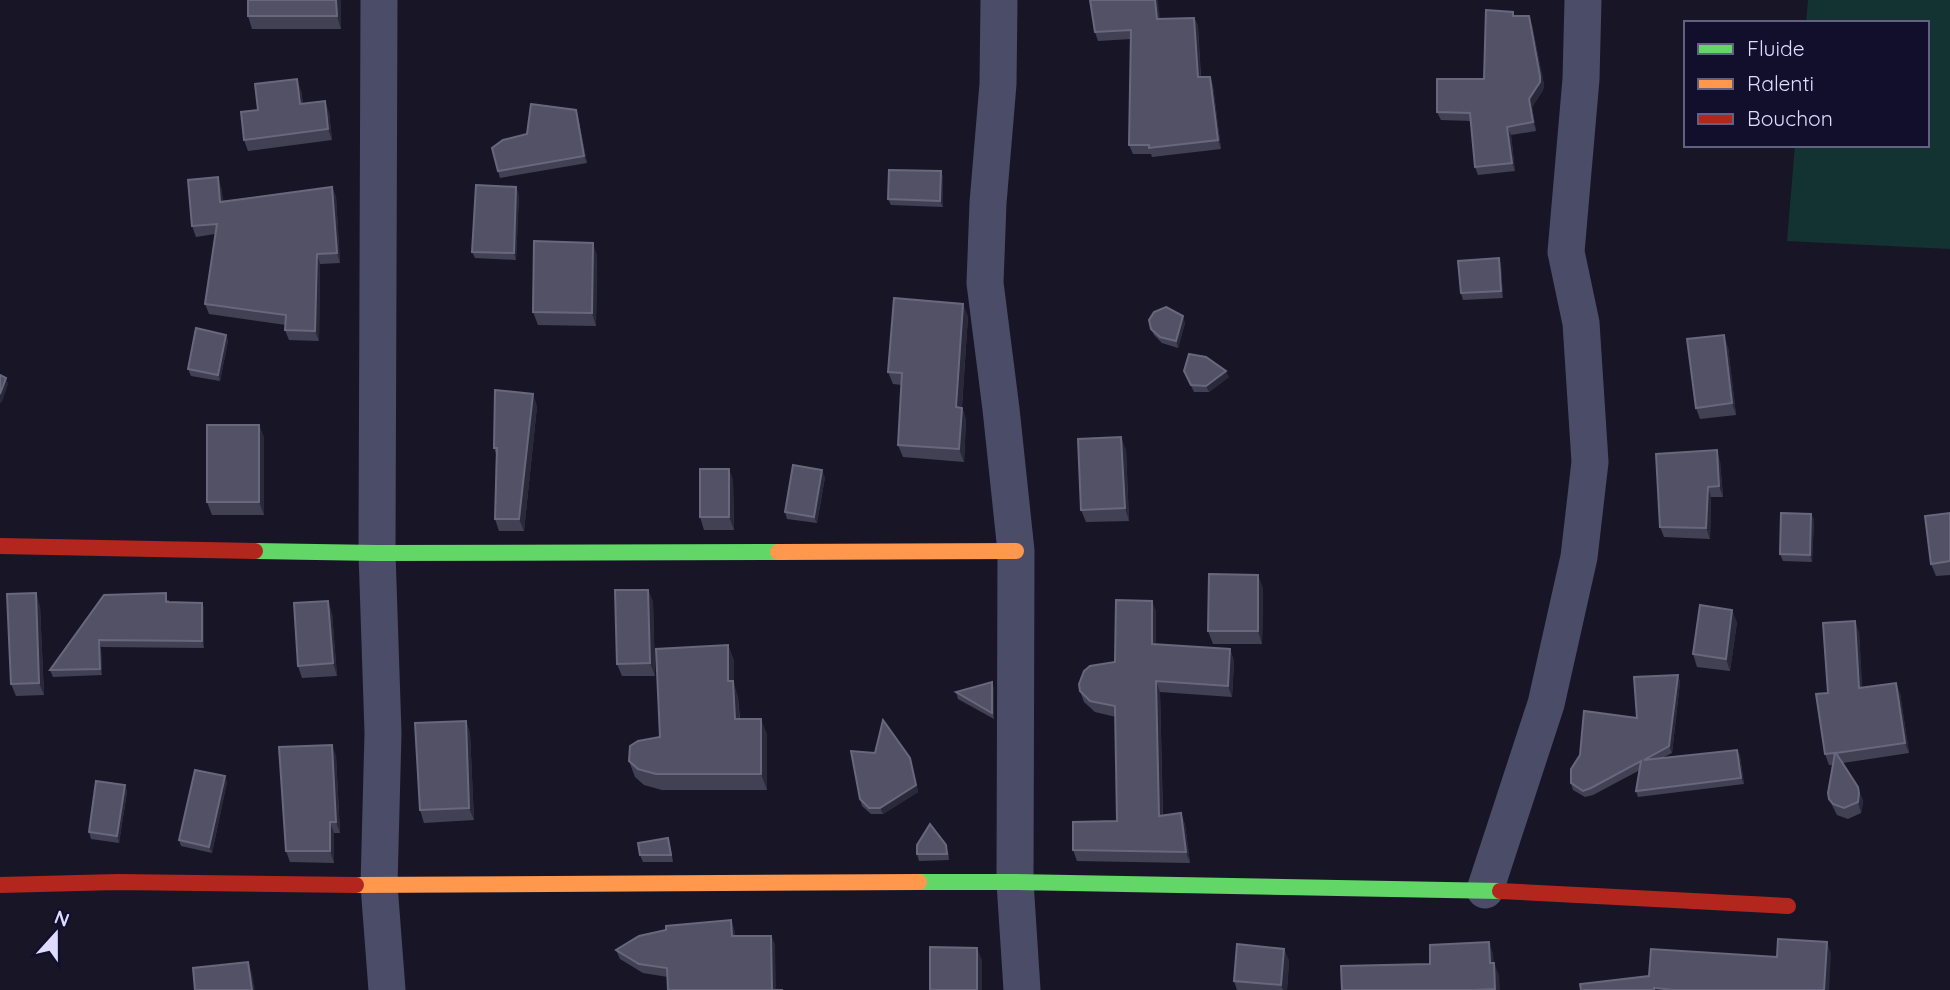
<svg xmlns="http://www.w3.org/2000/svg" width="1950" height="990" font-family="Quicksand,sans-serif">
<rect width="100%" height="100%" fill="#181626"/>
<polygon fill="#133332" points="1808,0 1950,0 1950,249 1787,241 1795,145 1927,145 1927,23 1806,23"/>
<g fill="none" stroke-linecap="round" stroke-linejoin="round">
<g stroke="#4b4c67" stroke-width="37">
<polyline points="379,0 377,553 383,733 379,885 387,990"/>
<polyline points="999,0 998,84 988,203 985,283 1001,409 1016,551 1015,882 1022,990"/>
<polyline points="1485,890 1546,704 1579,557 1590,462 1581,323 1566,252 1581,79 1583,0"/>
</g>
<g stroke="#63d668" stroke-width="16">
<polyline points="255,551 377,553 778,552"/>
<polyline points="919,882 1015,882 1500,891"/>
</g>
<g stroke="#ff974d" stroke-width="16">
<polyline points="778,552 1016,551"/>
<polyline points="356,885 919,882"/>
</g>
<g stroke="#b3261e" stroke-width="16">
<polyline points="0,546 255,551"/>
<polyline points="0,885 118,882 356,885"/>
<polyline points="1500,891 1788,906"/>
</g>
</g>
<g fill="#424154">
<polygon points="341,0 341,29 252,29 248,16"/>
<polygon points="1513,12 1514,16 1532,25 1544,85 1543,90 1532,107 1536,131 1511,135 1515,171 1478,175 1475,167 1471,121 1441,120 1437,112 1484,79"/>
<polygon points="1194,18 1198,26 1201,77 1210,77 1213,86 1221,149 1152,157 1151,154 1133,154 1129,145 1131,39 1098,41 1095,32 1160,19"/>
<polygon points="301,90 303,104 329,112 332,140 248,151 244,140"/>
<polygon points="576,110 578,117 587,163 500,178 498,171 527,134"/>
<polygon points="941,171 943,178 943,207 891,205 888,199"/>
<polygon points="221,187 223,201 332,187 336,197 340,263 320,264 319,341 289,340 285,330 286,325 209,314 205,304 215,234 196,237 192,226"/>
<polygon points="519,194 516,260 475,258 472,252"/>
<polygon points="597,255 596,326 538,325 533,312"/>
<polygon points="1499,258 1501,265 1503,298 1463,300 1461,293"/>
<polygon points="968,316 962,407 966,420 964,462 903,457 898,445 902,385 893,384 888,372"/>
<polygon points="1185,323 1178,348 1162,343 1154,335 1151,329"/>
<polygon points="226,335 228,341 220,381 191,376 188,369"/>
<polygon points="1728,347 1736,415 1700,419 1696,408"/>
<polygon points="1184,371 1229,377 1209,392 1194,392"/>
<polygon points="537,406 524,531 499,531 495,519 496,454 494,448"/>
<polygon points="259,425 264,438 264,515 212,515 207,502"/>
<polygon points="1126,450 1129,521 1086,522 1081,510"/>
<polygon points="1720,461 1723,497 1711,497 1710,539 1664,537 1660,527"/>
<polygon points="729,469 733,481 734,530 704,530 700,517"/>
<polygon points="825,477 817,523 787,519 785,512"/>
<polygon points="1950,513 1950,575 1936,576 1931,564"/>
<polygon points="1811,514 1814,520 1812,562 1783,561 1780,554"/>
<polygon points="1263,588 1262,644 1213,644 1208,631"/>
<polygon points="648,590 653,602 655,676 622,676 617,664"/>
<polygon points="104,595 169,600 169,602 202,603 204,609 204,648 101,647 102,675 53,677 50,670"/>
<polygon points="1152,601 1156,612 1156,644 1230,649 1234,661 1232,697 1160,692 1163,815 1181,813 1185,825 1190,863 1077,861 1073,850 1117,821 1116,717 1095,712 1084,702 1080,691 1115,662"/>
<polygon points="40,606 44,695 16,696 11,684"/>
<polygon points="332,613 337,676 302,678 298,666"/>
<polygon points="1737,622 1730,671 1697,667 1693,654"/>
<polygon points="1859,632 1862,688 1900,693 1909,753 1843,763 1862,798 1863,803 1861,813 1848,819 1837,815 1829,799 1833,765 1829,765 1825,754 1828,693"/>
<polygon points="728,645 734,661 734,685 738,697 740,719 767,734 767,790 662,790 644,785 635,777 629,761 660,737"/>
<polygon points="1678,675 1680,682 1672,753 1662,758 1737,750 1740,756 1744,784 1638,797 1636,791 1640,770 1593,795 1585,797 1573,790 1571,783 1637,718"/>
<polygon points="994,688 994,719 958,699 956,692"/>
<polygon points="466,721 470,734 474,820 424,823 420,810"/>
<polygon points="875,753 910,758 918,792 883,814 871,814 862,806 860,799"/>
<polygon points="336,756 340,833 334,833 334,863 290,862 286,851"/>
<polygon points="227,782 212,853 181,846 179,840"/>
<polygon points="125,785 127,792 119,843 91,839 89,832"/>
<polygon points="670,845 673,862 643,862 640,855"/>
<polygon points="948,851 949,860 919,861 917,854"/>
<polygon points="731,920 734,929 735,936 771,936 775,945 668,990 668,977 643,973 620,959 616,950"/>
<polygon points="1284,949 1289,961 1287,990 1237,990 1234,981"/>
</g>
<g fill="#2a293a">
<polygon points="336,0 341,0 341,29 337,16"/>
<polygon points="1155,0 1158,0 1161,28 1157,19"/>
<polygon points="1529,16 1532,25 1544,85 1543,90 1532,107 1536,131 1533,122 1529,99"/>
<polygon points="1194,18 1198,26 1201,86 1198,77"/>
<polygon points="1210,77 1213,86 1221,149 1218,140"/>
<polygon points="297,79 301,90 304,116 300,104"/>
<polygon points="325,101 329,112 332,140 328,129"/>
<polygon points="576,110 578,117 587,163 584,156"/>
<polygon points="1507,127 1511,135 1515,171 1512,163"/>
<polygon points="941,171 943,178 943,207 940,201"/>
<polygon points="218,177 221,187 224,212 220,202"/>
<polygon points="332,187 336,197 340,263 337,253"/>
<polygon points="516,187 519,194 516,260 514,253"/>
<polygon points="593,243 597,255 596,326 592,313"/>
<polygon points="317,254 320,264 319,341 315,331"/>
<polygon points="1499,258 1501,265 1503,298 1501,291"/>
<polygon points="963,304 968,316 961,420 956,407"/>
<polygon points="1183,316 1185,323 1178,348 1176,341"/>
<polygon points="226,335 228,341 220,381 218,375"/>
<polygon points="1724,335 1728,347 1736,415 1732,403"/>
<polygon points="1226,371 1229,377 1209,392 1206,386"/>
<polygon points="6,378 8,384 2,402 0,403 0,394"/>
<polygon points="533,394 537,406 524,531 519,519"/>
<polygon points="962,408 966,420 964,462 959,449"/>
<polygon points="259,425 264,438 264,515 259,502"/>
<polygon points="1121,437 1126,450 1129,521 1125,508"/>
<polygon points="1717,450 1720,461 1723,497 1719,486"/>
<polygon points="729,469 733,481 734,530 729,517"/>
<polygon points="822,470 825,477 817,523 814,517"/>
<polygon points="1708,487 1711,497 1710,539 1706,528"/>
<polygon points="1811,514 1814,520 1812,562 1810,555"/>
<polygon points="1258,575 1263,588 1262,644 1258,631"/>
<polygon points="648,590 653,602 655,676 650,663"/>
<polygon points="36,593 40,606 44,695 39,683"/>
<polygon points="328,601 332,613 337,676 333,663"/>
<polygon points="1152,601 1156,612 1156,655 1152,644"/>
<polygon points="202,603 204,609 204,648 202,641"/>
<polygon points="1732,610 1737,622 1730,671 1726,659"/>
<polygon points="1855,621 1859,632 1863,699 1859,688"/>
<polygon points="99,640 101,647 102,675 100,669"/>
<polygon points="728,645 734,661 734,685 738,697 740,734 735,719 728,681"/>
<polygon points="1230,649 1234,661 1232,697 1228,686"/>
<polygon points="1678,675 1680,682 1672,753 1669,746"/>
<polygon points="1156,681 1160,692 1163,827 1159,816"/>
<polygon points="992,682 994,688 994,719 992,713"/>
<polygon points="1896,683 1900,693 1909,753 1905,743"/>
<polygon points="761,719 767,734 767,790 761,774"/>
<polygon points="466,721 470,734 474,820 469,808"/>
<polygon points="332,745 336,756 340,833 336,822"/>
<polygon points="1737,750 1740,756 1744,784 1741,778"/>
<polygon points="910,758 918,792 883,814 880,808"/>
<polygon points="225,776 227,782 212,853 209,847"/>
<polygon points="125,785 127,792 119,843 117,836"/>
<polygon points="1858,787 1863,803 1861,813 1858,802"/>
<polygon points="1181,813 1185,825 1190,863 1186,852"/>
<polygon points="330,822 334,833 334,863 330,851"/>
<polygon points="731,920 734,929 736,946 732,936"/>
<polygon points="771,936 775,945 776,990 773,990"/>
<polygon points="1489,942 1493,954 1495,976 1490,963"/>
<polygon points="1827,942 1831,954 1829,990 1824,990"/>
<polygon points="977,948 982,960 982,990 977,990"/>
<polygon points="1284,949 1289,961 1287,990 1283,990 1281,985"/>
<polygon points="248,962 252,974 255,990 252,990"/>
<polygon points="1494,963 1499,975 1500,990 1496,990"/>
</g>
<g fill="#525166" stroke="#68677e" stroke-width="2">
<polygon points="248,0 336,0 337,16 248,16"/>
<polygon points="1090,0 1155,0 1157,19 1194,18 1198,77 1210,77 1218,140 1149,148 1149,145 1129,145 1131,30 1095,32"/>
<polygon points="1486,10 1513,12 1513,16 1529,16 1540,76 1540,82 1529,99 1533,122 1507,127 1512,163 1475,167 1470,113 1437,112 1437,79 1484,79"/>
<polygon points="297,79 300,104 325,101 328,129 244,140 241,112 258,110 255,84"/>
<polygon points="531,104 576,110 584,156 498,171 492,148 503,140 527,134"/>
<polygon points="889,170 941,171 940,201 888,199"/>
<polygon points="218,177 220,202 332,187 337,253 317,254 315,331 285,330 286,315 205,304 217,224 192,226 188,180"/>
<polygon points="476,185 516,187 514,253 472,252"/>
<polygon points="534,241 593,243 592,313 533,312"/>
<polygon points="1499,258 1501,291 1461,293 1458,261"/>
<polygon points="894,298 963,304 956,407 962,408 959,449 898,445 902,373 888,372"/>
<polygon points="1166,307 1183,316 1176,341 1160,337 1151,329 1149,320 1154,312"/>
<polygon points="196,328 226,335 218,375 188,369"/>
<polygon points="1724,335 1732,403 1696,408 1687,339"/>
<polygon points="1189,354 1206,357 1226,371 1206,386 1191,385 1184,371"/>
<polygon points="0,375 6,378 0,394"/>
<polygon points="495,390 533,394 519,519 495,519 497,448 494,448"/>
<rect x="207" y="425" width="52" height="77"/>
<polygon points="1121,437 1125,508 1081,510 1078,439"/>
<polygon points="1717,450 1719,486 1708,487 1706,528 1660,527 1656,454"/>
<polygon points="793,465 822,470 814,517 785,512"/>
<rect x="700" y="469" width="29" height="48"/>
<polygon points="1781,513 1811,514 1810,555 1780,554"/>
<polygon points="1950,513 1950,561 1931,564 1925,516"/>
<polygon points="1209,574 1258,575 1258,631 1208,631"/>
<polygon points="615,590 648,590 650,663 617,664"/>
<polygon points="36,593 39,683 11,684 7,594"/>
<polygon points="166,593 166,602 202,603 202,641 99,640 100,669 50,670 104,595"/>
<polygon points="1116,600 1152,601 1152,644 1230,649 1228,686 1156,681 1159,816 1181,813 1186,852 1073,850 1073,822 1117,821 1115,706 1090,701 1080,691 1079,684 1084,671 1090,666 1115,662"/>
<polygon points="328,601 333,663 298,666 294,603"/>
<polygon points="1700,605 1732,610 1726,659 1693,654"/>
<polygon points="1855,621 1859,688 1896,683 1905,743 1836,753 1858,787 1859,793 1858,802 1844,808 1833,804 1829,799 1828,793 1835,753 1825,754 1816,694 1828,693 1823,623"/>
<polygon points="728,645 728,681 733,681 735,719 761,719 761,774 656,774 638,769 629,761 630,746 638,741 660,737 656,649"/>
<polygon points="1678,675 1669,746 1644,760 1737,750 1741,778 1636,791 1641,761 1591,788 1583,791 1571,783 1571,769 1580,755 1584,711 1637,718 1634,677"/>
<polygon points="992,682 992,713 956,692"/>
<polygon points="883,720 910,758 916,785 880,808 869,808 860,799 851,751 875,753"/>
<polygon points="466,721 469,808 420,810 415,723"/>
<polygon points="332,745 336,822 330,822 330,851 286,851 279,747"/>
<polygon points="195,770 225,776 209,847 179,840"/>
<polygon points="96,781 125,785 117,836 89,832"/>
<polygon points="930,824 946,845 947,854 917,854 917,845"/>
<polygon points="668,838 671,855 640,855 638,843"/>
<polygon points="731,920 732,936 771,936 772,990 783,990 668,990 667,968 639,964 616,950 639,936 666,930 666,926"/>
<polygon points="1778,939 1827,942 1824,990 1675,990 1654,988 1654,990 1581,990 1580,984 1649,976 1651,949 1777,957"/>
<polygon points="1489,942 1490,963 1494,963 1495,989 1473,990 1342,990 1341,966 1430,964 1430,945"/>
<polygon points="1237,944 1284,949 1281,985 1234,981"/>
<polygon points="930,947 977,948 977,990 930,990"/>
<polygon points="248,962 252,990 195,990 193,968"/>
</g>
<rect x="1684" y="21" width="245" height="126" fill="#120f2d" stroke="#636181" stroke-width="2"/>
<rect x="1698" y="44" width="35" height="10" fill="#63d668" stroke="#636181" stroke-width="2"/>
<text x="1747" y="56" font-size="21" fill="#dddcff">Fluide</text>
<rect x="1698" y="79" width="35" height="10" fill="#ff974d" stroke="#636181" stroke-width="2"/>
<text x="1747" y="91" font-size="21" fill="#dddcff">Ralenti</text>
<rect x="1698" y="114" width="35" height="10" fill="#b3261e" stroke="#636181" stroke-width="2"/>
<text x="1747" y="126" font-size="21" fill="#dddcff">Bouchon</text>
<g transform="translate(56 934) rotate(21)" stroke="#120f2d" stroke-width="5" paint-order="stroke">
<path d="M0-5L12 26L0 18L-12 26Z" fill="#dddcff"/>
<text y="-10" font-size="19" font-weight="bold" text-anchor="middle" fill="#dddcff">N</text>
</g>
</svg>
